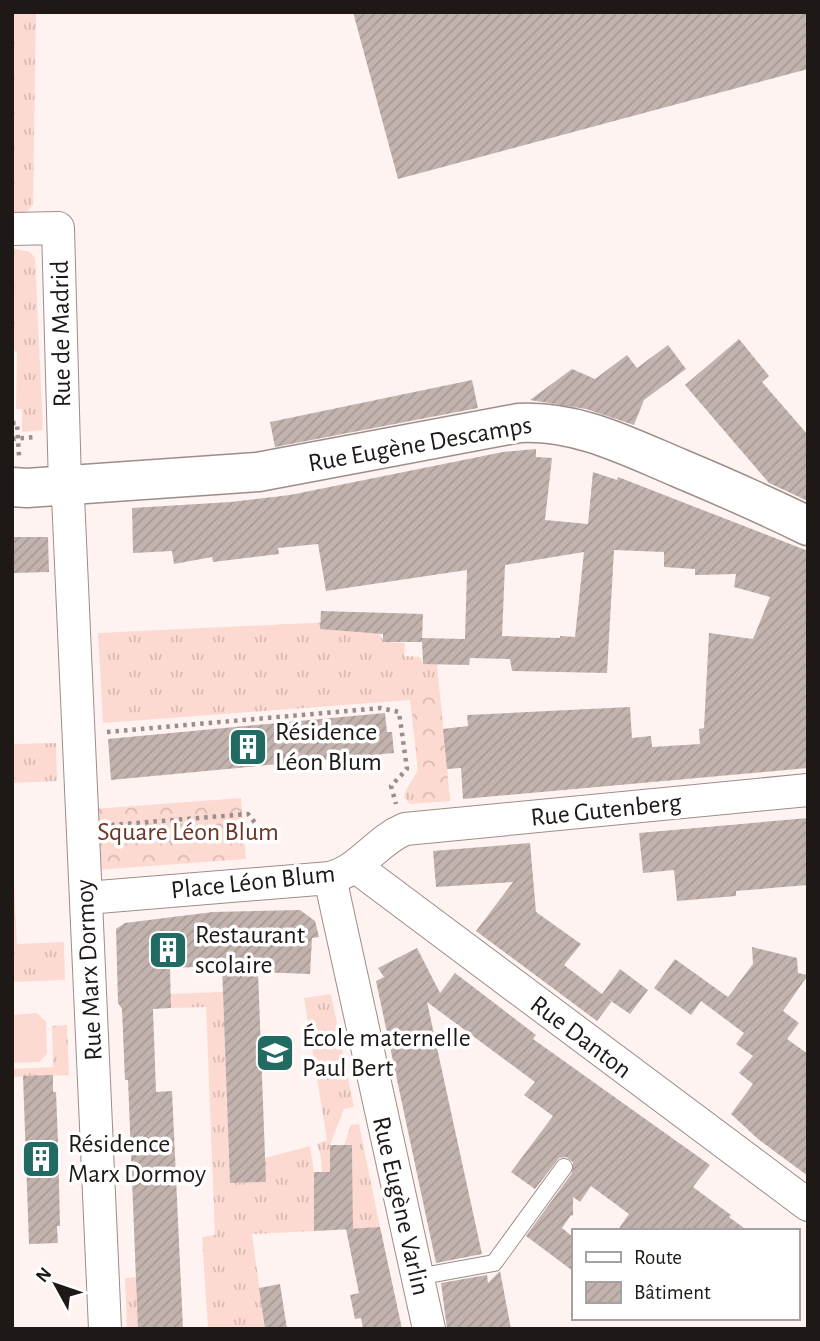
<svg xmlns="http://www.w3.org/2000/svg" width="820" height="1341" font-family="'Alegreya Sans',sans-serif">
<defs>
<pattern id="grass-tufts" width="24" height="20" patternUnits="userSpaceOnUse" patternTransform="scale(1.75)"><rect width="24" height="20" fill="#fddad1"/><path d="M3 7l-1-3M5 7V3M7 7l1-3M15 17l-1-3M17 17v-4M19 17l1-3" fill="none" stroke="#d8bab3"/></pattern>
<pattern id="forest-crowns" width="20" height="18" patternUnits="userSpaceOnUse" patternTransform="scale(1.75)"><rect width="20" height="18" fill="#fddad1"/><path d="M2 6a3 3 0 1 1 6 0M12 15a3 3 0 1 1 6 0" fill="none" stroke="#d8bab3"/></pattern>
<pattern id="building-hatch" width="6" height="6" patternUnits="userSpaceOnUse" patternTransform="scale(1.75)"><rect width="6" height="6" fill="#c3b3ae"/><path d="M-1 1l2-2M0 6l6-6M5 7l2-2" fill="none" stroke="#a79995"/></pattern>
</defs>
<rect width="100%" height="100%" fill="#fef3f0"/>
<g fill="url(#grass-tufts)">
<path d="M 12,12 L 36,12 L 33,204 C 28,213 22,214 12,213 Z"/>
<polygon points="12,248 30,252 35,258 43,430 22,432 22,409 16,409 17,352 14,351"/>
<path d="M 331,622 L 379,633 L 384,642 L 405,643 L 404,656 L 420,657 L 423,664 L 437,664 L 450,801 L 410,804 L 404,797 C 406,786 414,780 418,769 L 410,700 L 103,723 L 98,633 Z"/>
<polygon points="56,743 57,781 12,783 12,744"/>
<polygon points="12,843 17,944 64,942 65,980 12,982"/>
<polygon points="223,992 230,1183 266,1182 265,1158 310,1146 314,1172 314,1231 252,1234 265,1329 208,1329 202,1237 215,1235 206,1007 171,1008 170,994"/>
<polygon points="331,994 354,1107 344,1109 330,1145 330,1172 322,1172 321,1157 317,1144 327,1140 304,998"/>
<polygon points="67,1025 69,1075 12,1077 12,1069 53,1067 52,1026"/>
<polygon points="359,1124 380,1227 353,1229 352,1146 344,1145 351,1125"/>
<polygon points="136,1277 138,1329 127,1329 125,1278"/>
</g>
<g fill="url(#forest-crowns)">
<polygon points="440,696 450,801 421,803 411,699"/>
<polygon points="241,798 246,859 96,870 93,809"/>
</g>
<g fill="#fddad1">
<polygon points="222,829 225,854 188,858 186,833"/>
<polygon points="37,1013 46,1022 47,1054 39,1062 12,1063 12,1015"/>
</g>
<g fill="url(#building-hatch)" fill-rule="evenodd">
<polygon points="353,12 808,12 808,69 398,179"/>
<polygon points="739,339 769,376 762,382 808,435 808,501 769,483 685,385"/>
<polygon points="668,345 686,369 644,400 634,425 586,409 530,400 572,369 595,379 627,355 637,368"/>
<polygon points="472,380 478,408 275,447 270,422"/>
<path d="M 536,449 L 536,457 L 552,458 L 545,520 L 588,524 L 593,472 L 617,480 L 618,477 L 808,551 L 806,661 L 808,768 L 463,799 L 461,768 L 447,769 L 443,729 L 468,726 L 467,715 L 630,707 L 632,738 L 651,736 L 652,747 L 700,744 L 699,729 L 704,728 L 709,633 L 753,639 L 770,597 L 734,587 L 736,574 L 695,575 L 695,569 L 664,567 L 664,552 L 614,550 L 607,673 L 512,671 L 510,659 L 470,658 L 469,665 L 423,664 L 422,640 L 422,642 L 383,642 L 383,634 L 320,629 L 321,611 L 423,614 L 422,638 L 465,639 L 467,570 L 326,591 L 318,544 L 278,548 L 279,554 L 213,562 L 212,557 L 174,564 L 172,551 L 133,553 L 132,508 L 231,502 L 290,495 L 503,452 ZM 584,552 L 575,637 L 560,636 L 560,638 L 502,636 L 505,565 Z"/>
<polygon points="12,537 48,537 49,572 12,573"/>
<polygon points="385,713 387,732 392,732 394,753 111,780 108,739"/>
<polygon points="808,818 808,885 736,891 736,896 677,901 674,870 643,873 639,833"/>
<polygon points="530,843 536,912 581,944 564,965 602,994 620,969 648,990 630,1014 608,999 612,1001 597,1021 476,931 513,882 436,887 433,851"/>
<polygon points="300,910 315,921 319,937 312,938 310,974 258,972 266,1182 230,1183 222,966 170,968 171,1008 153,1009 156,1092 172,1091 183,1329 138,1329 128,1080 125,1080 122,1009 118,1003 116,929 125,923 213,912"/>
<polygon points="752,947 797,958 798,973 808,975 783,1011 799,1023 787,1039 808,1054 808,1176 758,1139 731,1114 753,1084 739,1073 753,1056 736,1044 744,1033 701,1001 691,1015 654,988 675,959 728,997 753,964"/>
<polygon points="417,948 440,993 455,973 536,1035 533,1039 710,1165 693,1187 731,1215 729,1217 748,1231 617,1231 629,1214 591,1186 580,1202 573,1197 573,1216 571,1215 562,1228 573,1237 573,1271 526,1236 572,1173 573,1162 566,1157 559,1158 535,1189 511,1172 553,1116 524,1095 535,1082 427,1002 482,1254 436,1263 376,981 384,977 378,968"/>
<polygon points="53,1075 53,1092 56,1092 58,1142 60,1226 57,1226 58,1243 29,1244 23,1076"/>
<polygon points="330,1145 352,1145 353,1229 314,1231 314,1172 330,1172"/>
<polygon points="380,1227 398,1310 402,1329 363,1329 361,1318 355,1319 350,1295 359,1293 346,1229"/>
<polygon points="500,1271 511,1329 447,1329 441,1283 487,1275 488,1283"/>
<polygon points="280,1284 287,1329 265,1329 259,1288"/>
</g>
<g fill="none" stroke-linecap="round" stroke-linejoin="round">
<g stroke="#9c8d89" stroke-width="18">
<polyline id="service" points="417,1277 494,1263 564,1167"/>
</g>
<g stroke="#9c8d89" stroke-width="34">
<g id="minor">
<polyline points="12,229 58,228 65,485 68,496 105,1329"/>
<polyline points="356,867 808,1205"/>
<polyline points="330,878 429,1329"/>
<path d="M 86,898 L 330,878 C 361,870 376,841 405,829 L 808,790"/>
</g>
</g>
<g stroke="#9c8d89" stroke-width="41">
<path id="tertiary" d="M 12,487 L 27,488 L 258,472 L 519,423 C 577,420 627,446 679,468 C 722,486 765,505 808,526"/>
</g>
<g stroke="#978f8c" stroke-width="4.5" stroke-dasharray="3.5 5" stroke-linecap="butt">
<polyline points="12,423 17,423 19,456"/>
<polyline points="12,439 36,437"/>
<polyline points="107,732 381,708 399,712 407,769 391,786 396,804"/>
<polyline points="111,825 248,814 256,824"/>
</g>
<use href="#service" stroke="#fff" stroke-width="16"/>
<use href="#minor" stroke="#fff" stroke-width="32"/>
<use href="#tertiary" stroke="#fff" stroke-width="38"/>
</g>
<defs>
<g id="building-square" transform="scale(2.0125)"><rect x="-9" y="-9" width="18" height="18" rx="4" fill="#226b63" stroke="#fff"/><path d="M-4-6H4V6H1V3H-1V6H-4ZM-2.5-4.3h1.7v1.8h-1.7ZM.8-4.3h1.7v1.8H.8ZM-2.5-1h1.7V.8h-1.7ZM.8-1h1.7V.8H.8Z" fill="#fff"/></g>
<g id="school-square" transform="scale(2.0125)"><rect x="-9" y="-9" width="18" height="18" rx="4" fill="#226b63" stroke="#fff"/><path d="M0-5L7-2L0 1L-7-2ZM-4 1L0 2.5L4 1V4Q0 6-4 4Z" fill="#fff"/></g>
</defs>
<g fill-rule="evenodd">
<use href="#building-square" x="248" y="747"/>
<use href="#building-square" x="168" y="950"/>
<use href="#school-square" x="275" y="1053"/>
<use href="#building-square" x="41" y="1159"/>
</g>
<g text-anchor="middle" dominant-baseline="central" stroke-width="7" stroke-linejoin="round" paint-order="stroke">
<g font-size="26" fill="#1e1917" stroke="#fff">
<text transform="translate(61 334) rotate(-91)">Rue de Madrid</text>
<text transform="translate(420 444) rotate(-10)">Rue Eugène Descamps</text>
<text transform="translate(606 810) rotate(-6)">Rue Gutenberg</text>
<text transform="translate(253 882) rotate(-6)">Place Léon Blum</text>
<text transform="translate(89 970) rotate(-93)">Rue Marx Dormoy</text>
<text transform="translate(581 1037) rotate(37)">Rue Danton</text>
<text transform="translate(401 1206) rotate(77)">Rue Eugène Varlin</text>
</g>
<g font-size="26" fill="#1e1917" stroke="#fff" text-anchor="start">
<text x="275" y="732">Résidence<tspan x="275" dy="30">Léon Blum</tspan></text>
<text x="195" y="935">Restaurant<tspan x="195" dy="30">scolaire</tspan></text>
<text x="302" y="1038">École maternelle<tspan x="302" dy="30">Paul Bert</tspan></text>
<text x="68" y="1144">Résidence<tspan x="68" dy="30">Marx Dormoy</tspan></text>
</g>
<g font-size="26" fill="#6e3527" stroke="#fff">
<text x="188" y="832">Square Léon Blum</text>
</g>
</g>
<rect width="820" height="1341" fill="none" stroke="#1e1917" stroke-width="28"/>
<rect x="572" y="1229" width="228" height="91" fill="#ffffff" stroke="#a5a3a2" stroke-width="2"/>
<rect x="586" y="1252" width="35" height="10" fill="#ffffff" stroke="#a5a3a2" stroke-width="2"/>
<text x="634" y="1264" font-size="21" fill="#1e1917">Route</text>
<rect x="586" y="1282" width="35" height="21" fill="url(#building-hatch)" stroke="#a5a3a2" stroke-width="2"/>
<text x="634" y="1299" font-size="21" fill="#1e1917">Bâtiment</text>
<g transform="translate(56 1285) rotate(310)" stroke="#ffffff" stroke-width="5" paint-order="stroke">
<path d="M0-5L12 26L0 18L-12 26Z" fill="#1e1917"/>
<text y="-10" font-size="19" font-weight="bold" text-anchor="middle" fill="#1e1917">N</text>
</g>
</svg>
